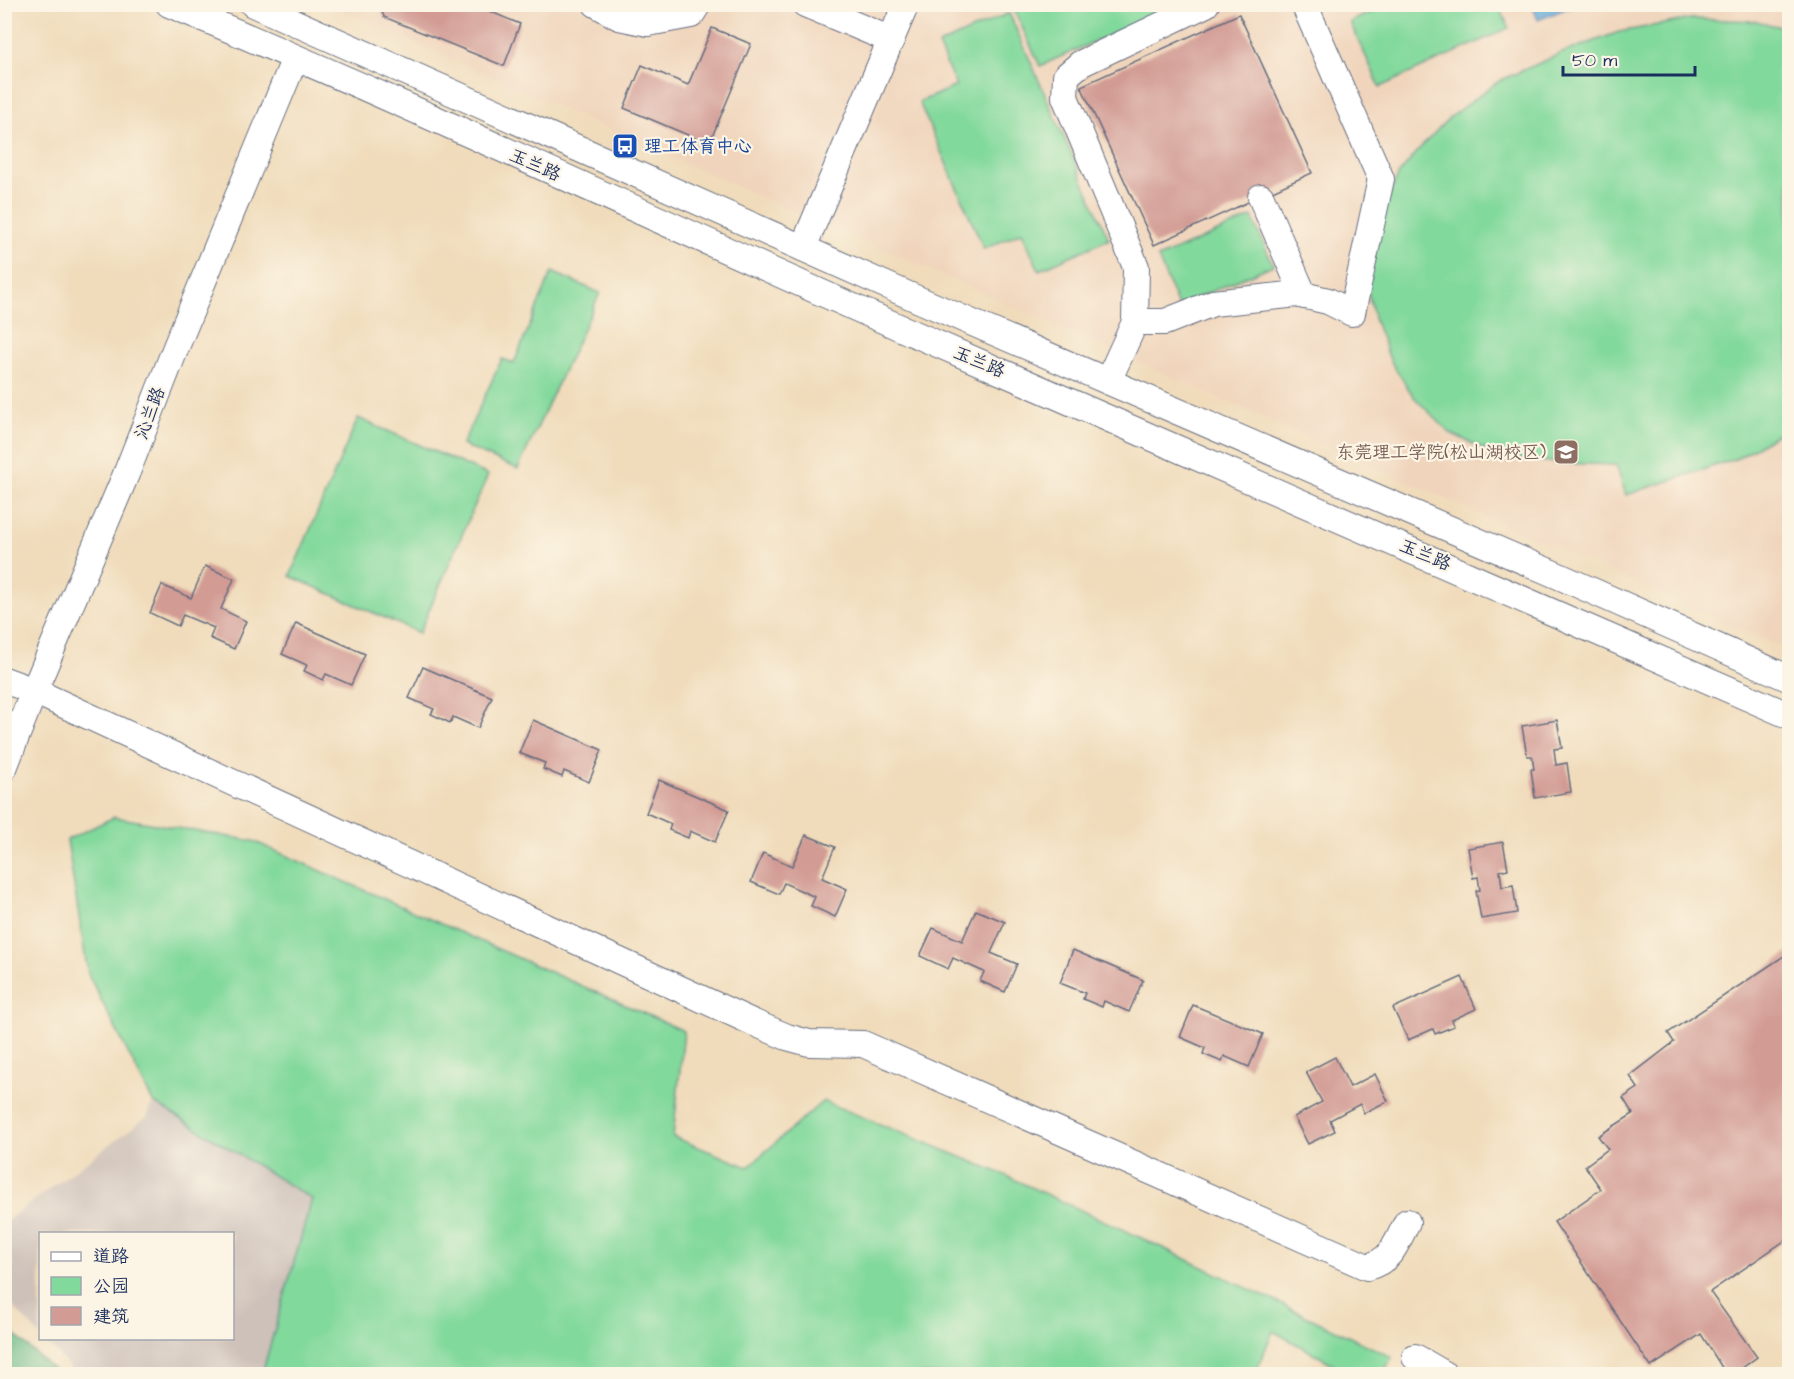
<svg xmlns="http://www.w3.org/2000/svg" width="1794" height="1379" font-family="'Architects Daughter','LXGW WenKai TC',sans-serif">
<rect width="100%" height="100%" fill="#fcf5e5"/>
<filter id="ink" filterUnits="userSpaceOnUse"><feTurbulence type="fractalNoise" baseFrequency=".0167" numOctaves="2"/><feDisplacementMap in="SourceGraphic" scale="12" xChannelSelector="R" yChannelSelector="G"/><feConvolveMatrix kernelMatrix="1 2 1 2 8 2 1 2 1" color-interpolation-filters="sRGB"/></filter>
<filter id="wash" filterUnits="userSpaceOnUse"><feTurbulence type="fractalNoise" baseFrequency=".008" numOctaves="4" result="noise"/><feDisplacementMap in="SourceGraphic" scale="24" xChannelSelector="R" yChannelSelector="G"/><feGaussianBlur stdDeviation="1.35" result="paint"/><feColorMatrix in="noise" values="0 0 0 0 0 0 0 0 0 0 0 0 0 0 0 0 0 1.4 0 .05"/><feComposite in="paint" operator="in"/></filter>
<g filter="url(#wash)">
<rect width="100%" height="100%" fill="#f0dcbb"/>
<polygon fill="#f0d5bc" points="330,5 1789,5 1789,651 894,254 760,197"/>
<polygon fill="#cec1b9" points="153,1102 312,1199 262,1374 76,1374 43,1339 232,1338 232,1234 40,1234 40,1336 5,1298 5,1222 147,1117"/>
<g fill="#82d99c" stroke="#4e847d" stroke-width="1.5">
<polygon points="1498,4 1509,28 1380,87 1350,22 1387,5"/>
<polygon points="1012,5 1176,5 1040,66"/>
<polygon points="1009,13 1109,239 1039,270 1022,232 984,249 919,102 956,86 938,45"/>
<polygon points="1691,19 1756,21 1789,29 1789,427 1738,458 1626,495 1616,465 1560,463 1500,457 1450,433 1414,397 1391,362 1375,321 1365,279 1371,233 1399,174 1423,145 1451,116 1499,81 1562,53 1619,32"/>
<polygon points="1252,217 1273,265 1178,306 1158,258"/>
<polygon points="552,272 600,293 518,469 462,445 502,359 514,363"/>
<polygon points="358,418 488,475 419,633 290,576"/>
<polygon points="114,817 253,841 684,1031 673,1137 748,1167 823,1101 998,1172 1163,1248 1392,1357 1383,1374 1351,1374 1273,1331 1255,1374 262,1374 312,1199 153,1102 88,974 67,840"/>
</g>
<polygon fill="#69b984" stroke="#427471" stroke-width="1.5" points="4,1326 5,1326 58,1374 5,1374"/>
<polygon fill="#60a9d8" stroke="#3e6c9b" stroke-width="1.5" points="1532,5 1575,5 1538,20"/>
<g id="blocks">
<g fill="#d29b94">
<polygon points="379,4 472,4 520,24 504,66 384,17"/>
<polygon points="1239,14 1312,173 1154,245 1081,86"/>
<polygon points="712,28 751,44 709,144 624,108 642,65 688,85"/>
<polygon points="205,566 234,579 221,609 246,621 234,649 210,638 214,628 183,615 178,626 150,613 162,585 191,598"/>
<polygon points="296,623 365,654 351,685 326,674 323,680 304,671 307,665 282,654"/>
<polygon points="423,667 492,697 478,728 453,717 450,723 431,714 434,709 409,698"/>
<polygon points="533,720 602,750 589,782 564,771 562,777 543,769 545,763 519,753"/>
<polygon points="1557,720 1562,748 1554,749 1556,765 1567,763 1571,792 1535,798 1531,769 1534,769 1532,756 1527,756 1522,726"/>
<polygon points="659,780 729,810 715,842 690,831 688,838 669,830 671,824 646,813"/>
<polygon points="806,835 835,847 822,878 847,889 835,917 811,906 815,897 784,883 779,894 751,882 763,853 792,866"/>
<polygon points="1503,842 1508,869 1500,871 1502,887 1513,885 1517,913 1481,919 1476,891 1480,890 1478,877 1473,878 1468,848"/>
<polygon points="976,910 1005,922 991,953 1017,964 1005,992 980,981 984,972 953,958 948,969 920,956 933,928 962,941"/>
<polygon points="1073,950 1143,980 1129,1012 1104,1001 1102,1007 1083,999 1085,993 1060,983"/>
<polygon points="1790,952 1790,1237 1710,1292 1757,1357 1734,1374 1726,1374 1701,1334 1651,1367 1554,1222 1601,1189 1585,1166 1608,1149 1598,1136 1633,1114 1623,1098 1638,1088 1630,1076 1674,1042 1668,1033"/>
<polygon points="1462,977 1476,1009 1452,1020 1454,1026 1435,1034 1433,1029 1408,1040 1393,1008"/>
<polygon points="1193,1005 1263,1034 1249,1067 1224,1056 1222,1062 1203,1054 1205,1048 1180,1037"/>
<polygon points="1335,1057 1350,1087 1375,1074 1388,1101 1364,1113 1360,1104 1330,1120 1335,1131 1308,1144 1294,1117 1322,1102 1306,1072"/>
</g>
</g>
</g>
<g filter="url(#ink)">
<use href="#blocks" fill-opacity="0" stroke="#666c7f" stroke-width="1.5"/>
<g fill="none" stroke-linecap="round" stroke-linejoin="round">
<g stroke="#666c7f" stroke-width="28">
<g id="minor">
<path d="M 169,4 C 416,106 657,221 901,328 C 1197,458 1494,585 1790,716"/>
<polyline points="253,4 915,298 1561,577 1790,679"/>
<polyline points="596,4 619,17 648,23 691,15 698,4"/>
<polyline points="805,4 891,40"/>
<polyline points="1261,197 1304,296"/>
<polyline points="803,248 906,4"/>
<polyline points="1135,322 1136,267 1065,97 1066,76 1080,64 1206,4"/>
<polyline points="1108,381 1135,322 1165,322 1213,303 1298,294 1328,301 1352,313 1381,179 1304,4"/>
<path d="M 4,680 L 34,691 L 752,1022 L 787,1037 L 809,1043 L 863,1044 L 1367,1267 C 1392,1261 1397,1242 1407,1222"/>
<polyline points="4,768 34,691 127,472 176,347 295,58"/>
<polyline points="1415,1357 1444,1374"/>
</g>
</g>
<use href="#minor" stroke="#fff" stroke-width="26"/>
</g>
</g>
<defs>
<g id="bus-square" transform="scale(1.35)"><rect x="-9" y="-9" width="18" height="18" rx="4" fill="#1a4fb4" stroke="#fcf5e5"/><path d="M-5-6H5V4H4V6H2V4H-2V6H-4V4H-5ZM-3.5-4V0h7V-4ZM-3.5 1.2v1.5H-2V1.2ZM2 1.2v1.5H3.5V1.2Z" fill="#fff"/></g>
<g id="university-square" transform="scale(1.35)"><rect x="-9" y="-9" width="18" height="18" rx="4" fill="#8d6e63" stroke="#fcf5e5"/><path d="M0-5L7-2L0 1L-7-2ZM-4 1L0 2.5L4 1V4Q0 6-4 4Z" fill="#fff"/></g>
</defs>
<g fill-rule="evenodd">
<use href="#bus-square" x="625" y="146"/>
<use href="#university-square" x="1566" y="452"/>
</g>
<g text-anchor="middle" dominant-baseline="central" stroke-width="4.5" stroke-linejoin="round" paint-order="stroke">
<g font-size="18" fill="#164399" stroke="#fcf5e5" text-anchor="start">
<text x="644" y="146">理工体育中心</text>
</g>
<g font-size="18" fill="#1b2f5e" stroke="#fcf5e5">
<text transform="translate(535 165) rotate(24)">玉兰路</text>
<text transform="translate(979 362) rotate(23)">玉兰路</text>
<text transform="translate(150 413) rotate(-69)">沁兰路</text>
<text transform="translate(1425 555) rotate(23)">玉兰路</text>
</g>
<g font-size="18" fill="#785e54" stroke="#fcf5e5" text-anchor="end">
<text x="1546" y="452">东莞理工学院(松山湖校区)</text>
</g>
</g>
<rect width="1794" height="1379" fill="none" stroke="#fcf5e5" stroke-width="24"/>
<rect x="39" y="1232" width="195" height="108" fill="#fcf5e5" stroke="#a2a6af" stroke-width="1.5"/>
<rect x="51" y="1252" width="30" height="9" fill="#ffffff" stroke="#a2a6af" stroke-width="1.5"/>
<text x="93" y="1262" font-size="18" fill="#1b2f5e">道路</text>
<rect x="51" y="1277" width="30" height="18" fill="#82d99c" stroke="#a2a6af" stroke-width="1.5"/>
<text x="93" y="1292" font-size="18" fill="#1b2f5e">公园</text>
<rect x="51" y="1307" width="30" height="18" fill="#d29b94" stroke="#a2a6af" stroke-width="1.5"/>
<text x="93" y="1322" font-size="18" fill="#1b2f5e">建筑</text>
<path d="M1563 66v9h132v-9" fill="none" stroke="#1b2f5e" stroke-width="3"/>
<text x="1572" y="66" font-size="18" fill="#1b2f5e" stroke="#fcf5e5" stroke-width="4.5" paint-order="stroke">50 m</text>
</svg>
